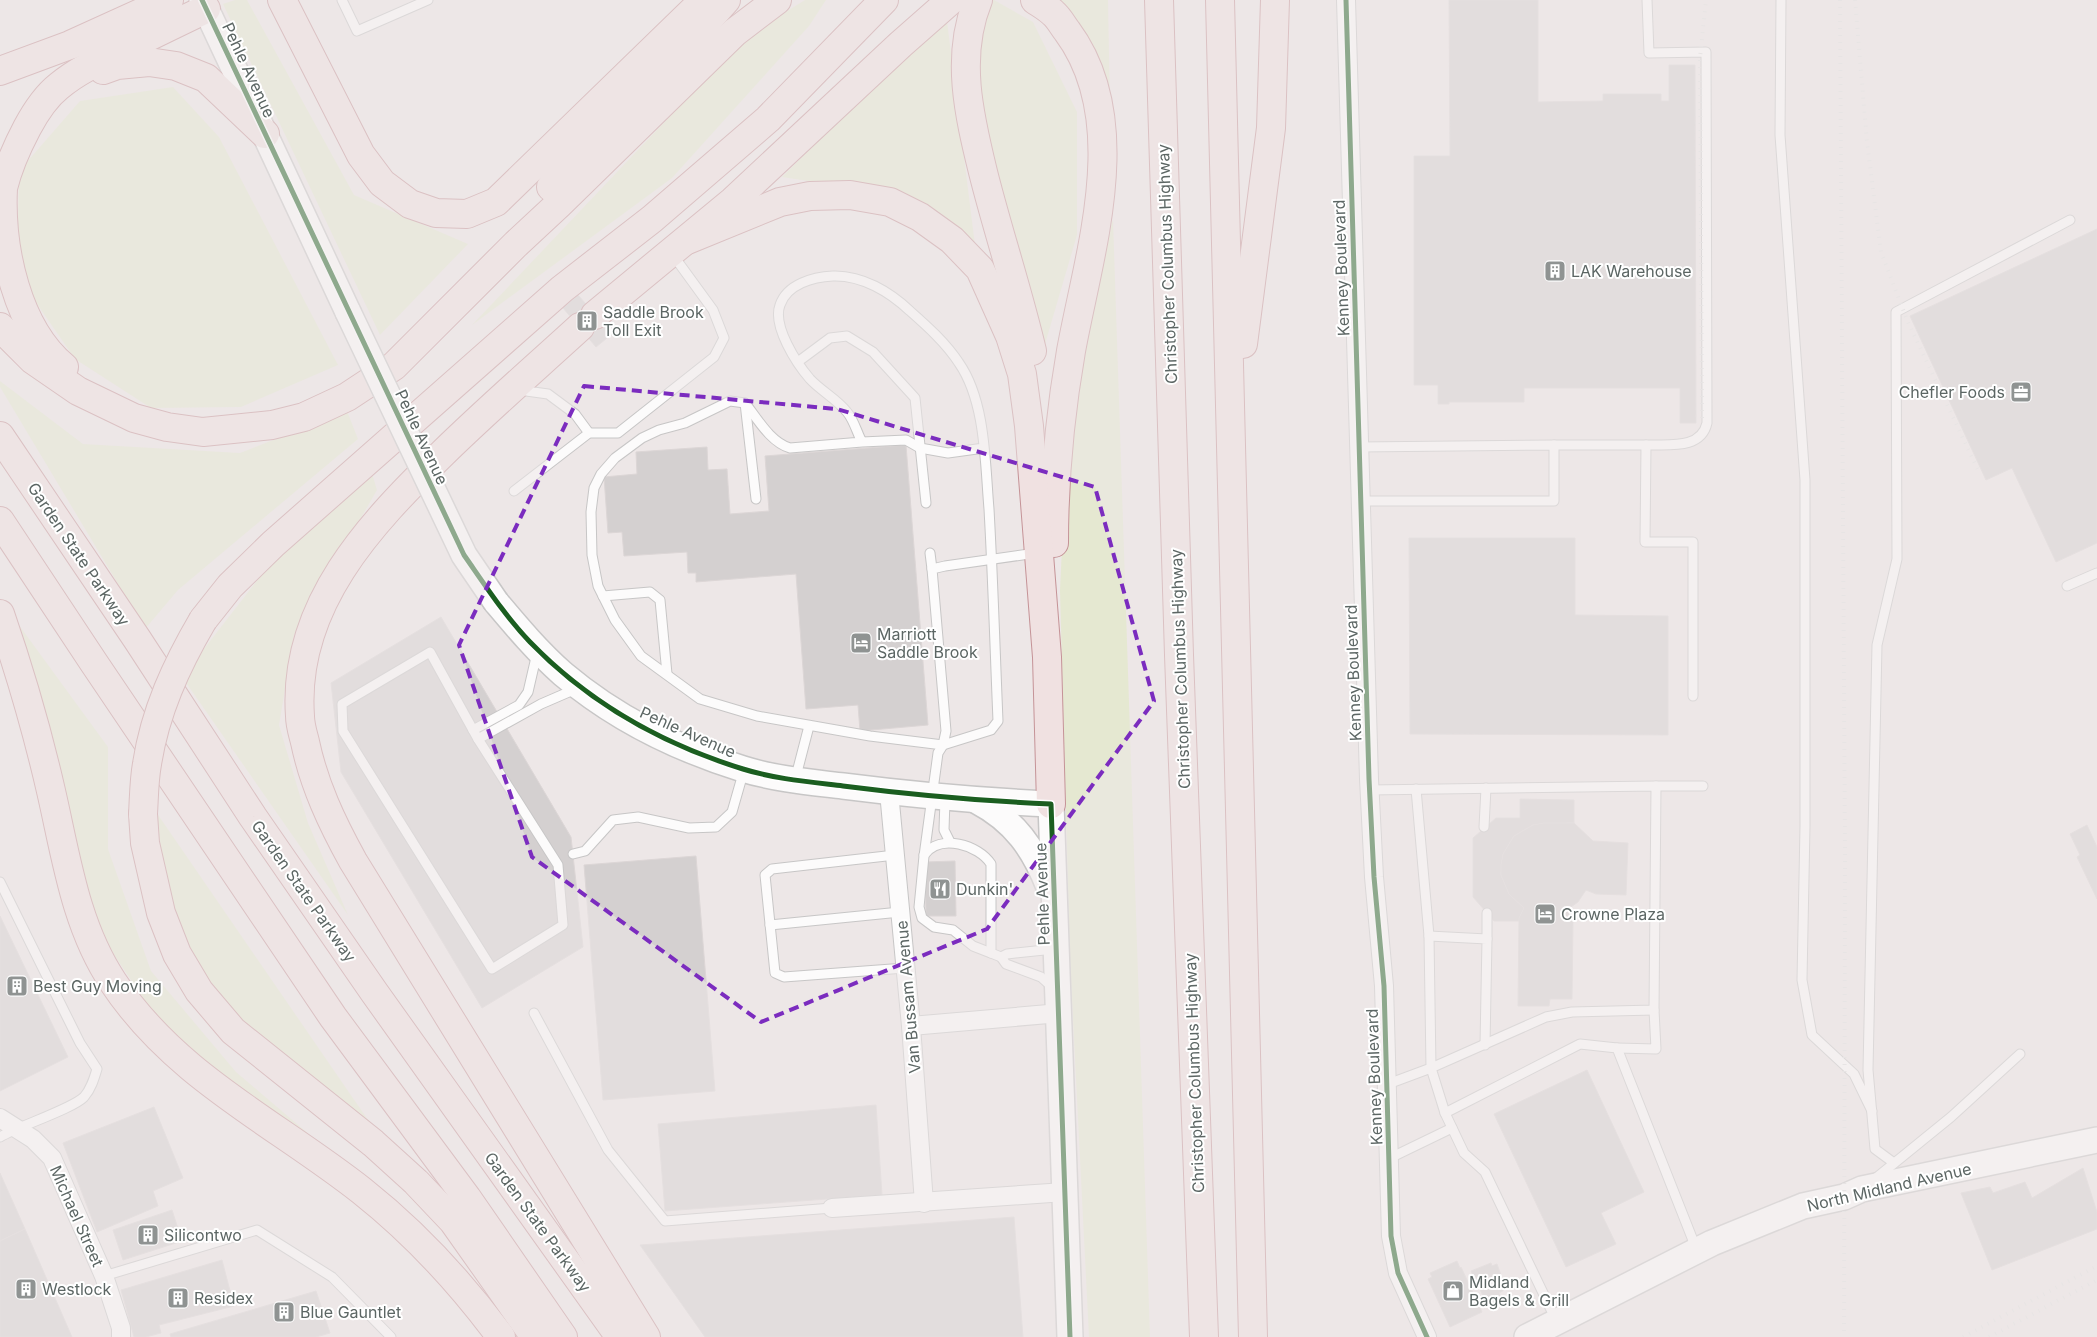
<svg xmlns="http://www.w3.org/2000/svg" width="2097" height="1337" font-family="Inter,sans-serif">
<rect width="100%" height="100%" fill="#ede7e7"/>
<g fill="#e5e8d1">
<polygon points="235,0 247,0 354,195 468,244 380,335 223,4"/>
<polygon points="805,0 826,0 809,26 672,178 472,325 745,37"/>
<polygon points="987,0 994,0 1033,22 1077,112 1077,235 1043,351 971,76"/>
<polygon points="1058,0 1108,0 1110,106"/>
<polygon points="946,13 975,245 893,194 782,177"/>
<polygon points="173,87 219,137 338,365 241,407 151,408 75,359 17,275 19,171 80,101"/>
<polygon points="1113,219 1150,1337 1089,1337 1070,960 1060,590 1069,398"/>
<polygon points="0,381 83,444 240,453 347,411 358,439 178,590 145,629 0,387"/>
<polygon points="371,470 377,490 294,635 279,725 308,823 348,915 182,677 295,532"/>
<polygon points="5,606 108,747 108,849 151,971 236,1072 345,1165 172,1041 96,928"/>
<polygon points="132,777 377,1133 227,1013 156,928 130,840"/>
</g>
<g fill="#d4d0d0" stroke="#dcd6d6">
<polygon points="1449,0 1538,0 1538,102 1603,101 1603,94 1661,94 1661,101 1669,101 1669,65 1695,65 1696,423 1680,423 1680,388 1524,388 1524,402 1449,402 1449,404 1438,404 1438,385 1414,385 1414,156 1450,156"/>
<polygon points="2097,229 2097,543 2056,562 2012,468 1986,480 1910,316"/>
<polygon points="578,295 612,334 596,347 563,308"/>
<polygon points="906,445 928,725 860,731 858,705 806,709 796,574 696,582 696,573 688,573 687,552 624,556 622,532 608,533 604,477 637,474 636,452 707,447 708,470 727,469 730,514 769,511 765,456"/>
<polygon points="1409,538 1575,538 1575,615 1668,616 1668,735 1410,734"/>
<polygon points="441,617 571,837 583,947 482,1008 341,772 331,683"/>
<polygon points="1520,799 1574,800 1574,823 1533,825 1514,836 1503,854 1501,875 1509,894 1524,908 1519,921 1494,921 1473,897 1473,838 1496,818 1520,818"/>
<polygon points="1544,823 1574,823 1593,841 1628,843 1626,895 1596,894 1586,890 1578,902 1568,909 1573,921 1572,999 1550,999 1549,1006 1518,1006 1519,918 1524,908 1509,894 1501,875 1501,865 1503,854 1514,836 1533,825"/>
<polygon points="2087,825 2097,847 2097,899 2077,857 2080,855 2070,834"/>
<polygon points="696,856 715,1091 603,1100 584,865"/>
<polygon points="955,861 956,916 926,916 925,862"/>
<polygon points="0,916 68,1057 0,1091"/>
<polygon points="1587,1070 1644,1192 1601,1213 1616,1244 1566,1267 1494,1114"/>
<polygon points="876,1105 882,1195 665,1211 658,1124"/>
<polygon points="154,1107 183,1178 153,1191 158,1206 97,1232 63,1143"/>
<polygon points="2083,1168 2097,1212 2097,1229 1992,1270 1961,1193 1990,1187 1993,1193 2025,1182 2032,1198"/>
<polygon points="0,1173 25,1229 0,1241"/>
<polygon points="172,1210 182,1241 123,1260 113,1230"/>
<polygon points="1014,1217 1023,1337 705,1337 640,1245"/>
<polygon points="25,1229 72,1337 0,1337 0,1241"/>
<polygon points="222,1260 234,1306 159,1325 161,1333 146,1337 134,1337 121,1290"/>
<polygon points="1457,1261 1460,1268 1461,1267 1482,1312 1450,1327 1428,1279 1432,1277 1430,1273"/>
<polygon points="1491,1263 1492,1266 1497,1264 1506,1289 1499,1293 1502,1300 1488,1306 1471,1271"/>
<polygon points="316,1291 330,1333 316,1337 171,1337 170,1334"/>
</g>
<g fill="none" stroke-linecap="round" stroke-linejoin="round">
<g stroke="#c7c6c6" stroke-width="11">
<g id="lane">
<polyline points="342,0 357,31 428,0"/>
<polyline points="1781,0 1780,135 1805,480 1805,826 1802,980 1812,1035 1854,1074 1872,1111"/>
<polyline points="799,361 830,338 847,336 873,352 915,398 926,503"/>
<polyline points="519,390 548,394 575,414 589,433"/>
<polyline points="745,403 756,499"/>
<path d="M 862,442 L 790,448 C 770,442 757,418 745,403 L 730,401 L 685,423 L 659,430 L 642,438 L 615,458 L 601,474 L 594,488 L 591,512 L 592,555 L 598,586 L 615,620 L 641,656 L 700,699 L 757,716 L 870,736 L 943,745 L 991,730 L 998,721 C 995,650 993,580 989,509 C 985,464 986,402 959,363 C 946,343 927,326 910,311 C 890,292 862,275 833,276 C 813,277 787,284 780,305 C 772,326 797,364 810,379 C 821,391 837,399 847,412 C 854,420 857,433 862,442 L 906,440 L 920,448 L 948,453 L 984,448"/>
<polyline points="1554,445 1646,445 1645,542 1693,542 1693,696"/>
<path d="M 1646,445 C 1668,444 1701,450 1707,423 L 1706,52 L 1649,53 L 1647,0"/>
<polyline points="1359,447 1554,445 1554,501 1361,501"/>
<polyline points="514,491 589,433 618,433 714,357 724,338 713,310 673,255"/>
<polyline points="930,553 932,569"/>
<polyline points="2067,586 2097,573"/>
<polyline points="603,596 650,592 660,600 667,674"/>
<polygon points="430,652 478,739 558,865 563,925 492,969 343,731 342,704"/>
<polyline points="473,730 519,705 528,692 537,653"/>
<polyline points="478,739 541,704 578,688"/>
<polyline points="795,780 809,726"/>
<polyline points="1656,786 1703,786"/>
<polyline points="1370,790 1656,786 1654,1010 1572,1012 1546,1017 1431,1068 1445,1113 1580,1044 1617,1048 1696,1248"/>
<polyline points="945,799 944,830 950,842"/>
<polyline points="1484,827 1486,788"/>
<polyline points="573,854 585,851 613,820 638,817 689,828 716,827 732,812 744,770"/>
<polyline points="895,855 772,869 765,875 775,973 784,977 905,968"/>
<path d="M 924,855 C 940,833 979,845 991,864 L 991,953 L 1001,957 L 1006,964 L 1041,977 L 1052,987"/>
<path d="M 0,882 L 80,1043 L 97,1069 C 94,1079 91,1089 84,1097 C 72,1109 19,1126 0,1137"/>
<polyline points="1487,913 1487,939"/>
<polyline points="770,925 900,912"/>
<polyline points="1429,936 1487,939 1485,1045"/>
<polyline points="991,953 973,946 953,930 934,927 922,918 919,907 924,856 938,753 943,745 946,731 932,569 945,566 1036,553"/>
<polyline points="1001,957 1007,954 1054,949"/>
<polyline points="534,1013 608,1150 665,1221 832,1208"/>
<polyline points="1617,1048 1656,1049 1654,1010"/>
<polyline points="1388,1084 1431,1068 1429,936 1416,789"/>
<polyline points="1445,1113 1464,1153 1485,1172 1556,1320"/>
<polyline points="1390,1158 1452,1128"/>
<polyline points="1894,1163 1875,1149 1868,1070 1877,645 1897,559 1896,312 2070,220"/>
<polyline points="1876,1178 1951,1117 2020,1054"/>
<polyline points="104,1276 257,1230 332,1277 391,1337"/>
</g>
</g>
<g stroke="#c7c6c6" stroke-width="20">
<g id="street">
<polyline points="1346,0 1369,779 1374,877 1384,986 1391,1236 1398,1273 1427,1337"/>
<polyline points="889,792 911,1026 924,1203"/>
<polyline points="911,1026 1060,1013"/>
<polyline points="0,1118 33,1139 52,1158 104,1276 121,1328 121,1337"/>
<polyline points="832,1208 1065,1192"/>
</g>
</g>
<g stroke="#c7c6c6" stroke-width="28">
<g id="secondary">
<polyline points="202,0 348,312"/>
<path d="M 496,602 C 517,627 538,652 563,674 C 615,718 678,749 743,769 C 775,779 810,782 843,786 C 913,795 981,801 1051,804 L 1070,1337"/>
<path d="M 977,801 C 1015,821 1034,849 1049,887"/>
<polyline points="1527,1337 1712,1243 1803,1206 1844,1197 1862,1189 2097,1140"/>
</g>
</g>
<g stroke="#c59397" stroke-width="30">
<g id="highway">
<polyline points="282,0 361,155 382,183 410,204 436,213 467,214 496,202 704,0"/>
<path d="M 978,0 C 955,56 969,115 983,172 C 998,232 1018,291 1032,351"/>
<path d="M 1035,0 C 1041,4 1048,8 1053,13 C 1059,18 1063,26 1067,31 C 1134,121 1089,252 1071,351 C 1060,414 1054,479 1054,543"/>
<polyline points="1159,0 1179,655 1204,1337"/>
<polyline points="1220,0 1253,1337"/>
<polyline points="103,70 117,65 149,62 176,66 206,78 265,134"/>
<polyline points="0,71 70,45 169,0"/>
<polyline points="551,187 677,55 726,0"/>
<polyline points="687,240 780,202 810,196 850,195 890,202 920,217 952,240 980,269 1010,336 1022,374 1029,426 1047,657 1051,804"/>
<polyline points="595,315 733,201 901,44 951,0"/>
<polyline points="0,327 33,360 78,391 134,418 167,427 203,432 272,425 304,417 347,397 394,366 516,244 559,204 735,32 777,0"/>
<path d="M 580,327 C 534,369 487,410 443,453 C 370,524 292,606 300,716 C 300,725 303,734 305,742 C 314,785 332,823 353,861 L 646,1337"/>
<polyline points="1243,344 1271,128 1275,0"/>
<path d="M 64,367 C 17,328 0,249 3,188 C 8,167 17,147 27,128 C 35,113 45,97 59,86 C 78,70 101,60 124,49 C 152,35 179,22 206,9"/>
<polyline points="0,436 137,639 253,817 374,992 620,1337"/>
<polyline points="0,521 94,663 333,1017 467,1198 563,1337"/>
<path d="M 0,614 C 20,672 37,730 51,791 C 66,856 75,925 113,982 C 176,1077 276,1123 362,1191 C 415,1233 461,1283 501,1337"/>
<polyline points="203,620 230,586 273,544 562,289 652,219 768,119 884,0"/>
<polyline points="143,814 145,843 161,913 177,954 199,991 233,1031 373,1143 416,1182 453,1221 535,1337"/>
</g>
</g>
<use href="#lane" stroke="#fcfbfb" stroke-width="9"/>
<use href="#street" stroke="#fcfbfb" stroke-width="18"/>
<use href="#secondary" stroke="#fcfbfb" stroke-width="25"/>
<use href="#highway" stroke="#f0e1e1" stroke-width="28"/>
<g stroke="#e1e1e0" stroke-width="4" stroke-dasharray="1 6" stroke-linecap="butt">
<polyline points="1840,0 1845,856 1844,1337"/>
<polyline points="1855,0 1867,142 1881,252 1907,320 1978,470"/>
<polyline points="1702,418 1700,58 1706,0"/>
<polyline points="1963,1337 2097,1266"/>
<polyline points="1989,1337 2097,1280"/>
</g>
<g stroke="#c7c6c6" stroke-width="28" stroke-linecap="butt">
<polyline id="secondary-bridge" points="348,312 464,555 496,602"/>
</g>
<g stroke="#c59397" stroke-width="30" stroke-linecap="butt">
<path id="highway-bridge" d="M 143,814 C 144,798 144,780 147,764 C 155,712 176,666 203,620"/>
</g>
<use href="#secondary-bridge" stroke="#fcfbfb" stroke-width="25"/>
<use href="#highway-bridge" stroke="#f0e1e1" stroke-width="28"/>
<g stroke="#fff" stroke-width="8">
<g id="cycleway">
<path d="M 202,0 L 464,555 C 485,585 505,616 530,642 C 589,703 662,744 743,769 C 775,779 810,782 843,786 C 913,795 981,801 1051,804 L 1070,1337"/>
<polyline points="1346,0 1369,779 1374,877 1384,986 1391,1236 1398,1273 1427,1337"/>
</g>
</g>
<use href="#cycleway" stroke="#1b5e20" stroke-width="5"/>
</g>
<path d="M0 0H2097V1337H0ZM 584,386 L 837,409 L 1095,487 L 1154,701 L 987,929 L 761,1022 L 532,857 L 459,645 Z" fill="#ede7e7" fill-opacity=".55" fill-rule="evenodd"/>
<path fill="none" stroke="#7b2cbf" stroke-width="4" stroke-dasharray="10 6" stroke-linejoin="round" d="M 584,386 L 837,409 L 1095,487 L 1154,701 L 987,929 L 761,1022 L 532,857 L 459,645 Z"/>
<defs>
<g id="building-square" transform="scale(1.125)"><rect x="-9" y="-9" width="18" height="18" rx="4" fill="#8f9392" stroke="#fff"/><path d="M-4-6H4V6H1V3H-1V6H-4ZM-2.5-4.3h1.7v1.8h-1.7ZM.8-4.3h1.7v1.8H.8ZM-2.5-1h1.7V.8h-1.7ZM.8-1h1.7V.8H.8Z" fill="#fff"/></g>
<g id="office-square" transform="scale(1.125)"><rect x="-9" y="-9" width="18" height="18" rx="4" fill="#8f9392" stroke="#fff"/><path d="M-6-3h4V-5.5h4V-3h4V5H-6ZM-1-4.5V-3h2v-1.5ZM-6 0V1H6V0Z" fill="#fff"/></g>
<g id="hotel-square" transform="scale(1.125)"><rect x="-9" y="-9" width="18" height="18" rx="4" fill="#8f9392" stroke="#fff"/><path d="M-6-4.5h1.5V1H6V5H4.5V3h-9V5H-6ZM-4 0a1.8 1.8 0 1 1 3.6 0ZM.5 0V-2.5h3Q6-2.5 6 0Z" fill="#fff"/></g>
<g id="restaurant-square" transform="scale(1.125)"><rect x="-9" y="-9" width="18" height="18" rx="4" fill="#8f9392" stroke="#fff"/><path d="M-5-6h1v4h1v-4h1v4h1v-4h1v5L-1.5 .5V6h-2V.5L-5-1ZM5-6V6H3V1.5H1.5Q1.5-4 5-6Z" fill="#fff"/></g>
<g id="shop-square" transform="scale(1.125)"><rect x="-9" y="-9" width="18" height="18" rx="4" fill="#8f9392" stroke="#fff"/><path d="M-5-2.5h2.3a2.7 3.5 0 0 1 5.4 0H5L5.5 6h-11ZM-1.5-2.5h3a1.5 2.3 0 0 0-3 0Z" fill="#fff"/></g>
</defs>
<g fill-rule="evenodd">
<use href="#building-square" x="1555" y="271"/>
<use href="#building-square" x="587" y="321"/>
<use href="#office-square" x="2021" y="392"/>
<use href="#hotel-square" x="861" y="643"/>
<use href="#restaurant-square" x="940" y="889"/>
<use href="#hotel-square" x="1545" y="914"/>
<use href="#building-square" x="17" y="986"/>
<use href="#building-square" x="148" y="1235"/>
<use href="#building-square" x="26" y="1289"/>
<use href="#shop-square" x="1453" y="1291"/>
<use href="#building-square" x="178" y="1298"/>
<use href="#building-square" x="284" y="1312"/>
</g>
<g text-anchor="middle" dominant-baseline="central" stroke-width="4" stroke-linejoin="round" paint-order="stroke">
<g font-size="16" fill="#5c6664" stroke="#fff">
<text transform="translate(249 70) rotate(65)">Pehle Avenue</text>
<text transform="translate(1167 264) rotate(-92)">Christopher Columbus Highway</text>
<text transform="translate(1341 268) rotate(-92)">Kenney Boulevard</text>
<text transform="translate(422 437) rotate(65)">Pehle Avenue</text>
<text transform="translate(79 554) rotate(56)">Garden State Parkway</text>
<text transform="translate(1180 669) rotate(-92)">Christopher Columbus Highway</text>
<text transform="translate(1353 673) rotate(-92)">Kenney Boulevard</text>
<text transform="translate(688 732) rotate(24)">Pehle Avenue</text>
<text transform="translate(304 891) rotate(55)">Garden State Parkway</text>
<text transform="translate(1042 894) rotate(-92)">Pehle Avenue</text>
<text transform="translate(908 997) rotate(-95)">Van Bussam Avenue</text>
<text transform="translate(1194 1073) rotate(-92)">Christopher Columbus Highway</text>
<text transform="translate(1374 1077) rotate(-92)">Kenney Boulevard</text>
<text transform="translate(1889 1187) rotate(-13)">North Midland Avenue</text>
<text transform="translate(77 1216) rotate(66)">Michael Street</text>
<text transform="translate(538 1222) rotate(54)">Garden State Parkway</text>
</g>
<g font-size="16" fill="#5c6664" stroke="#fff" text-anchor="start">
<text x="1571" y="271">LAK Warehouse</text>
<text x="603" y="312">Saddle Brook<tspan x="603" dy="18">Toll Exit</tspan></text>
<text x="2005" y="392" text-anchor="end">Chefler Foods</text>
<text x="877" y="634">Marriott<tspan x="877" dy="18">Saddle Brook</tspan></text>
<text x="956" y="889">Dunkin'</text>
<text x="1561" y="914">Crowne Plaza</text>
<text x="33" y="986">Best Guy Moving</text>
<text x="164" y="1235">Silicontwo</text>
<text x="1469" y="1282">Midland<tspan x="1469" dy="18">Bagels &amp; Grill</tspan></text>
<text x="42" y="1289">Westlock</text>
<text x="194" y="1298">Residex</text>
<text x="300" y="1312">Blue Gauntlet</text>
</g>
</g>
</svg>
